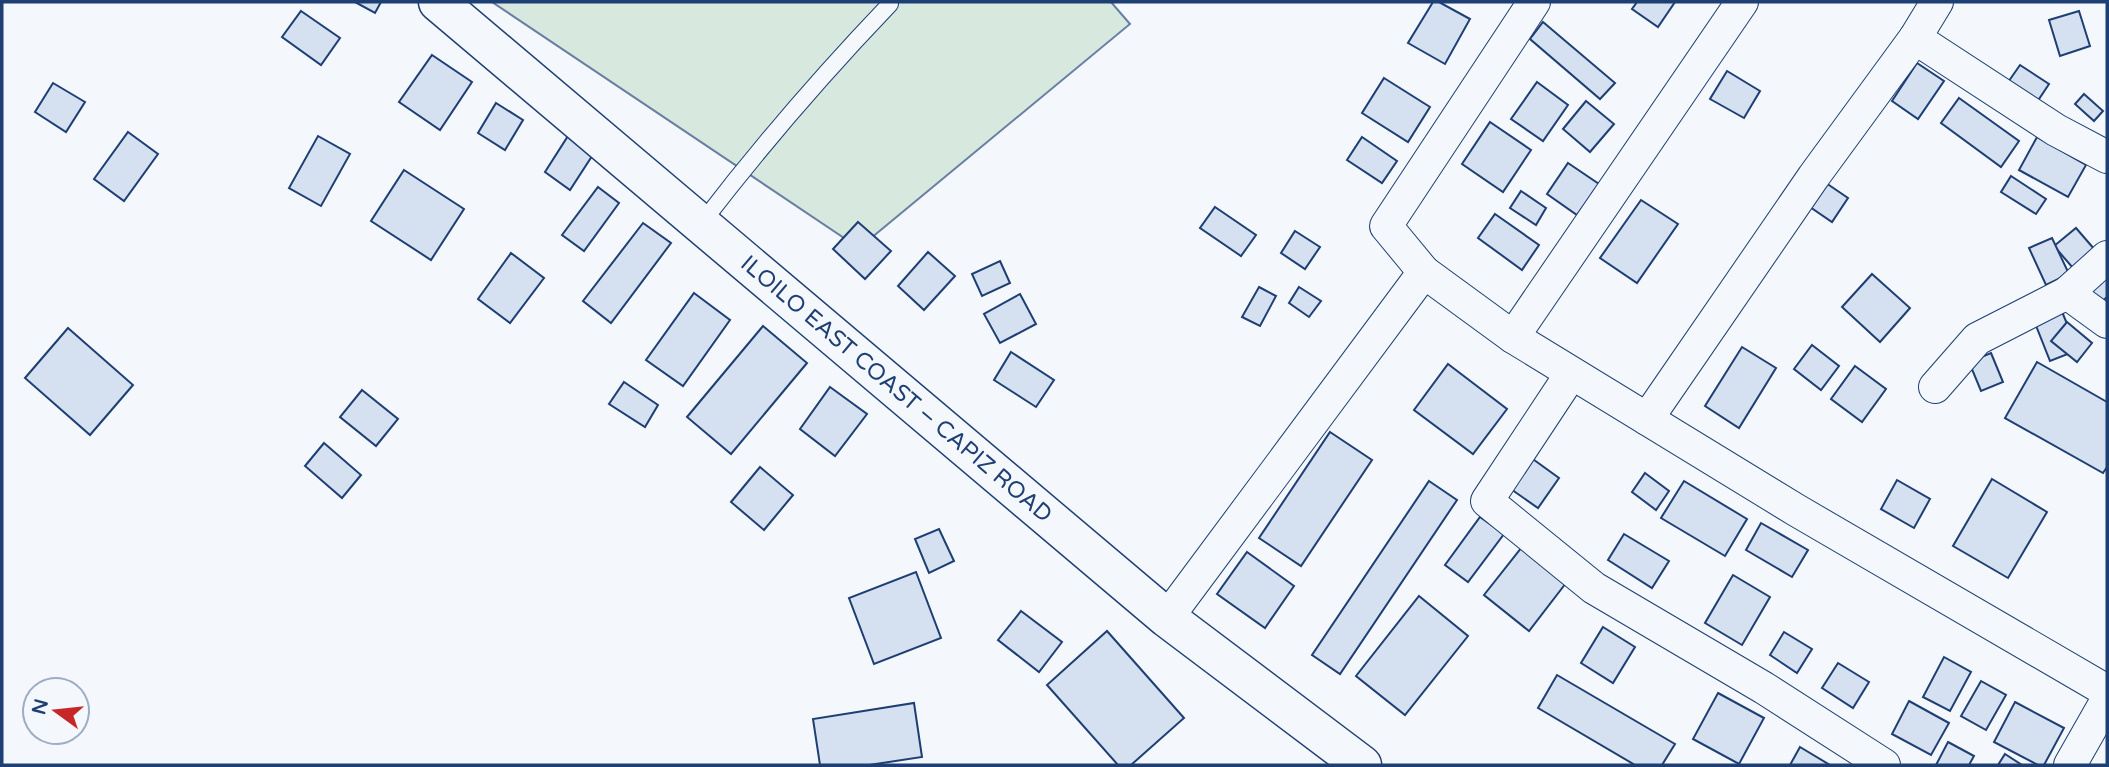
<svg xmlns="http://www.w3.org/2000/svg" width="2109" height="767" font-family="'Varela Round',sans-serif">
<rect width="100%" height="100%" fill="#f4f7fb"/>
<polygon fill="#d7e8df" stroke="#687fa3" stroke-width="2" points="492,2 1111,2 1130,24 859,248"/>
<g fill="#d5e0f0" stroke="#1d3f73" stroke-width="2">
<polygon points="355,2 381,2 375,13"/>
<polygon points="1433,2 1439,2 1470,19 1445,64 1408,43"/>
<polygon points="1637,2 1675,2 1658,27 1632,9"/>
<polygon points="301,11 340,38 321,65 282,37"/>
<polygon points="2079,11 2090,46 2060,56 2049,20"/>
<polygon points="1543,22 1615,83 1600,99 1530,39"/>
<polygon points="432,55 472,82 440,130 399,102"/>
<polygon points="1917,63 1944,81 1918,119 1892,101"/>
<polygon points="2020,65 2049,84 2033,108 2004,88"/>
<polygon points="1727,71 1760,91 1744,118 1710,99"/>
<polygon points="1384,78 1430,107 1408,142 1362,113"/>
<polygon points="1537,82 1568,105 1543,141 1511,119"/>
<polygon points="53,83 85,102 66,132 35,112"/>
<polygon points="2084,94 2103,111 2094,121 2075,104"/>
<polygon points="1959,98 2019,141 2001,167 1941,123"/>
<polygon points="1586,101 1614,124 1590,152 1563,129"/>
<polygon points="496,103 523,120 505,150 478,133"/>
<polygon points="1490,122 1531,150 1503,192 1462,164"/>
<polygon points="128,132 158,154 124,201 94,179"/>
<polygon points="318,136 350,154 321,206 289,188"/>
<polygon points="568,136 594,153 570,190 545,172"/>
<polygon points="1362,137 1397,161 1382,183 1347,160"/>
<polygon points="2037,137 2086,165 2068,197 2019,170"/>
<polygon points="1568,163 1599,184 1577,215 1547,194"/>
<polygon points="404,170 464,209 431,260 371,221"/>
<polygon points="2011,176 2046,199 2036,214 2001,192"/>
<polygon points="1826,183 1848,198 1832,222 1810,207"/>
<polygon points="598,187 619,203 584,251 562,235"/>
<polygon points="1521,191 1546,208 1536,225 1510,208"/>
<polygon points="1641,200 1678,224 1637,283 1600,258"/>
<polygon points="1215,207 1256,235 1241,256 1200,228"/>
<polygon points="1495,214 1539,245 1522,270 1478,238"/>
<polygon points="858,222 891,251 865,279 833,249"/>
<polygon points="643,223 671,243 611,323 583,301"/>
<polygon points="2076,228 2095,250 2073,268 2054,246"/>
<polygon points="1295,231 1320,247 1305,269 1281,253"/>
<polygon points="2052,238 2069,274 2046,285 2029,248"/>
<polygon points="928,252 955,276 924,310 898,286"/>
<polygon points="511,253 544,278 510,323 478,299"/>
<polygon points="1000,261 1010,283 982,296 972,274"/>
<polygon points="1872,274 1910,308 1880,342 1842,307"/>
<polygon points="2107,274 2107,297 2098,305 2082,286"/>
<polygon points="1259,287 1276,296 1260,326 1242,317"/>
<polygon points="1299,287 1321,301 1309,317 1289,303"/>
<polygon points="694,293 730,320 683,386 646,360"/>
<polygon points="1020,294 1036,324 1000,343 984,314"/>
<polygon points="2060,307 2078,350 2050,361 2033,318"/>
<polygon points="2067,322 2092,343 2077,362 2051,341"/>
<polygon points="763,326 807,363 731,454 687,417"/>
<polygon points="68,328 133,385 90,435 25,378"/>
<polygon points="1812,345 1839,366 1821,390 1794,369"/>
<polygon points="1742,347 1776,368 1739,428 1705,406"/>
<polygon points="1011,352 1054,380 1036,407 994,380"/>
<polygon points="1991,353 2003,382 1981,391 1969,362"/>
<polygon points="2037,362 2107,402 2107,467 2103,473 2005,418"/>
<polygon points="1448,364 1507,409 1473,454 1414,410"/>
<polygon points="1855,366 1886,389 1862,422 1831,399"/>
<polygon points="624,382 658,405 645,427 609,404"/>
<polygon points="830,387 867,414 835,456 800,429"/>
<polygon points="362,390 398,419 376,446 340,417"/>
<polygon points="1330,432 1372,460 1301,566 1259,538"/>
<polygon points="324,443 361,475 342,498 305,466"/>
<polygon points="1530,457 1559,478 1538,508 1508,487"/>
<polygon points="760,467 793,495 764,530 731,502"/>
<polygon points="1645,473 1669,491 1656,510 1632,492"/>
<polygon points="1992,479 2047,512 2008,578 1953,546"/>
<polygon points="1897,480 1930,499 1914,528 1881,509"/>
<polygon points="1429,481 1457,500 1340,674 1312,655"/>
<polygon points="1684,481 1747,519 1725,556 1661,518"/>
<polygon points="1480,517 1504,534 1468,582 1445,565"/>
<polygon points="1761,523 1808,550 1792,577 1746,550"/>
<polygon points="939,529 954,561 929,573 915,539"/>
<polygon points="1624,534 1669,561 1652,588 1608,560"/>
<polygon points="1522,547 1566,583 1529,631 1484,595"/>
<polygon points="1247,552 1294,586 1265,628 1217,594"/>
<polygon points="916,572 941,638 874,664 849,598"/>
<polygon points="1733,575 1770,597 1742,645 1705,623"/>
<polygon points="1419,596 1468,636 1405,715 1356,676"/>
<polygon points="1021,611 1062,642 1039,672 998,640"/>
<polygon points="1603,627 1635,647 1613,683 1581,663"/>
<polygon points="1107,631 1184,718 1131,765 1118,765 1047,685"/>
<polygon points="1784,632 1812,649 1797,673 1770,655"/>
<polygon points="1944,657 1971,672 1950,711 1923,697"/>
<polygon points="1838,663 1869,682 1853,708 1822,688"/>
<polygon points="1557,675 1675,744 1662,765 1635,765 1538,708"/>
<polygon points="1981,681 2006,695 1986,730 1961,716"/>
<polygon points="1718,693 1764,718 1739,764 1693,739"/>
<polygon points="1909,701 1949,723 1931,755 1892,734"/>
<polygon points="2015,702 2064,728 2044,765 2038,765 1994,742"/>
<polygon points="914,703 922,757 869,765 820,765 813,719"/>
<polygon points="1948,742 1974,756 1969,765 1936,765"/>
<polygon points="1800,747 1830,765 1790,765"/>
<polygon points="2005,754 2022,765 1998,765"/>
</g>
<g fill="none" stroke-linecap="round" stroke-linejoin="round">
<g stroke="#1d3f73" stroke-width="18">
<path id="lane" d="M 701,224 C 760,147 823,74 890,4"/>
</g>
<g stroke="#1d3f73" stroke-width="34">
<g id="street">
<polyline points="1534,2 1386,226 1424,272 1513,337 1796,510 2107,691"/>
<polyline points="1937,2 1915,38 2056,130 2107,157"/>
<polyline points="2067,293 2107,322"/>
<polyline points="1513,337 1742,2"/>
<polyline points="1571,374 1487,501 1594,588 1764,688 1884,765"/>
<polyline points="1935,387 1977,339 2067,293 2107,257"/>
<polyline points="1647,419 1814,176 1915,38"/>
<polyline points="1167,618 1424,272"/>
<polyline points="2070,765 2107,700"/>
</g>
</g>
<g stroke="#1d3f73" stroke-width="41">
<g id="primary">
<path id="s1" d="M 438,2 L 1167,618 L 1362,765"/>
</g>
</g>
<use href="#lane" stroke="#f4f7fb" stroke-width="16"/>
<use href="#street" stroke="#f4f7fb" stroke-width="32"/>
<use href="#primary" stroke="#f4f7fb" stroke-width="38"/>
</g>
<g text-anchor="middle" dominant-baseline="central" stroke-width="5" stroke-linejoin="round" paint-order="stroke">
<g font-size="23" fill="#1d3f73" stroke="#f4f7fb">
<text stroke="none"><textPath href="#s1" startOffset="600">ILOILO EAST COAST – CAPIZ ROAD</textPath></text>
</g>
</g>
<rect width="2109" height="767" fill="none" stroke="#1d3f73" stroke-width="7"/>
<g transform="translate(56 711) rotate(285)"><circle r="33" fill="#f4f7fb" stroke="#9eadc5" stroke-width="2"/>
<path d="M0-5L12 26L0 18L-12 26Z" fill="#c62828"/>
<text y="-10" font-size="19" font-weight="bold" text-anchor="middle" fill="#1d3f73">N</text>
</g>
</svg>
